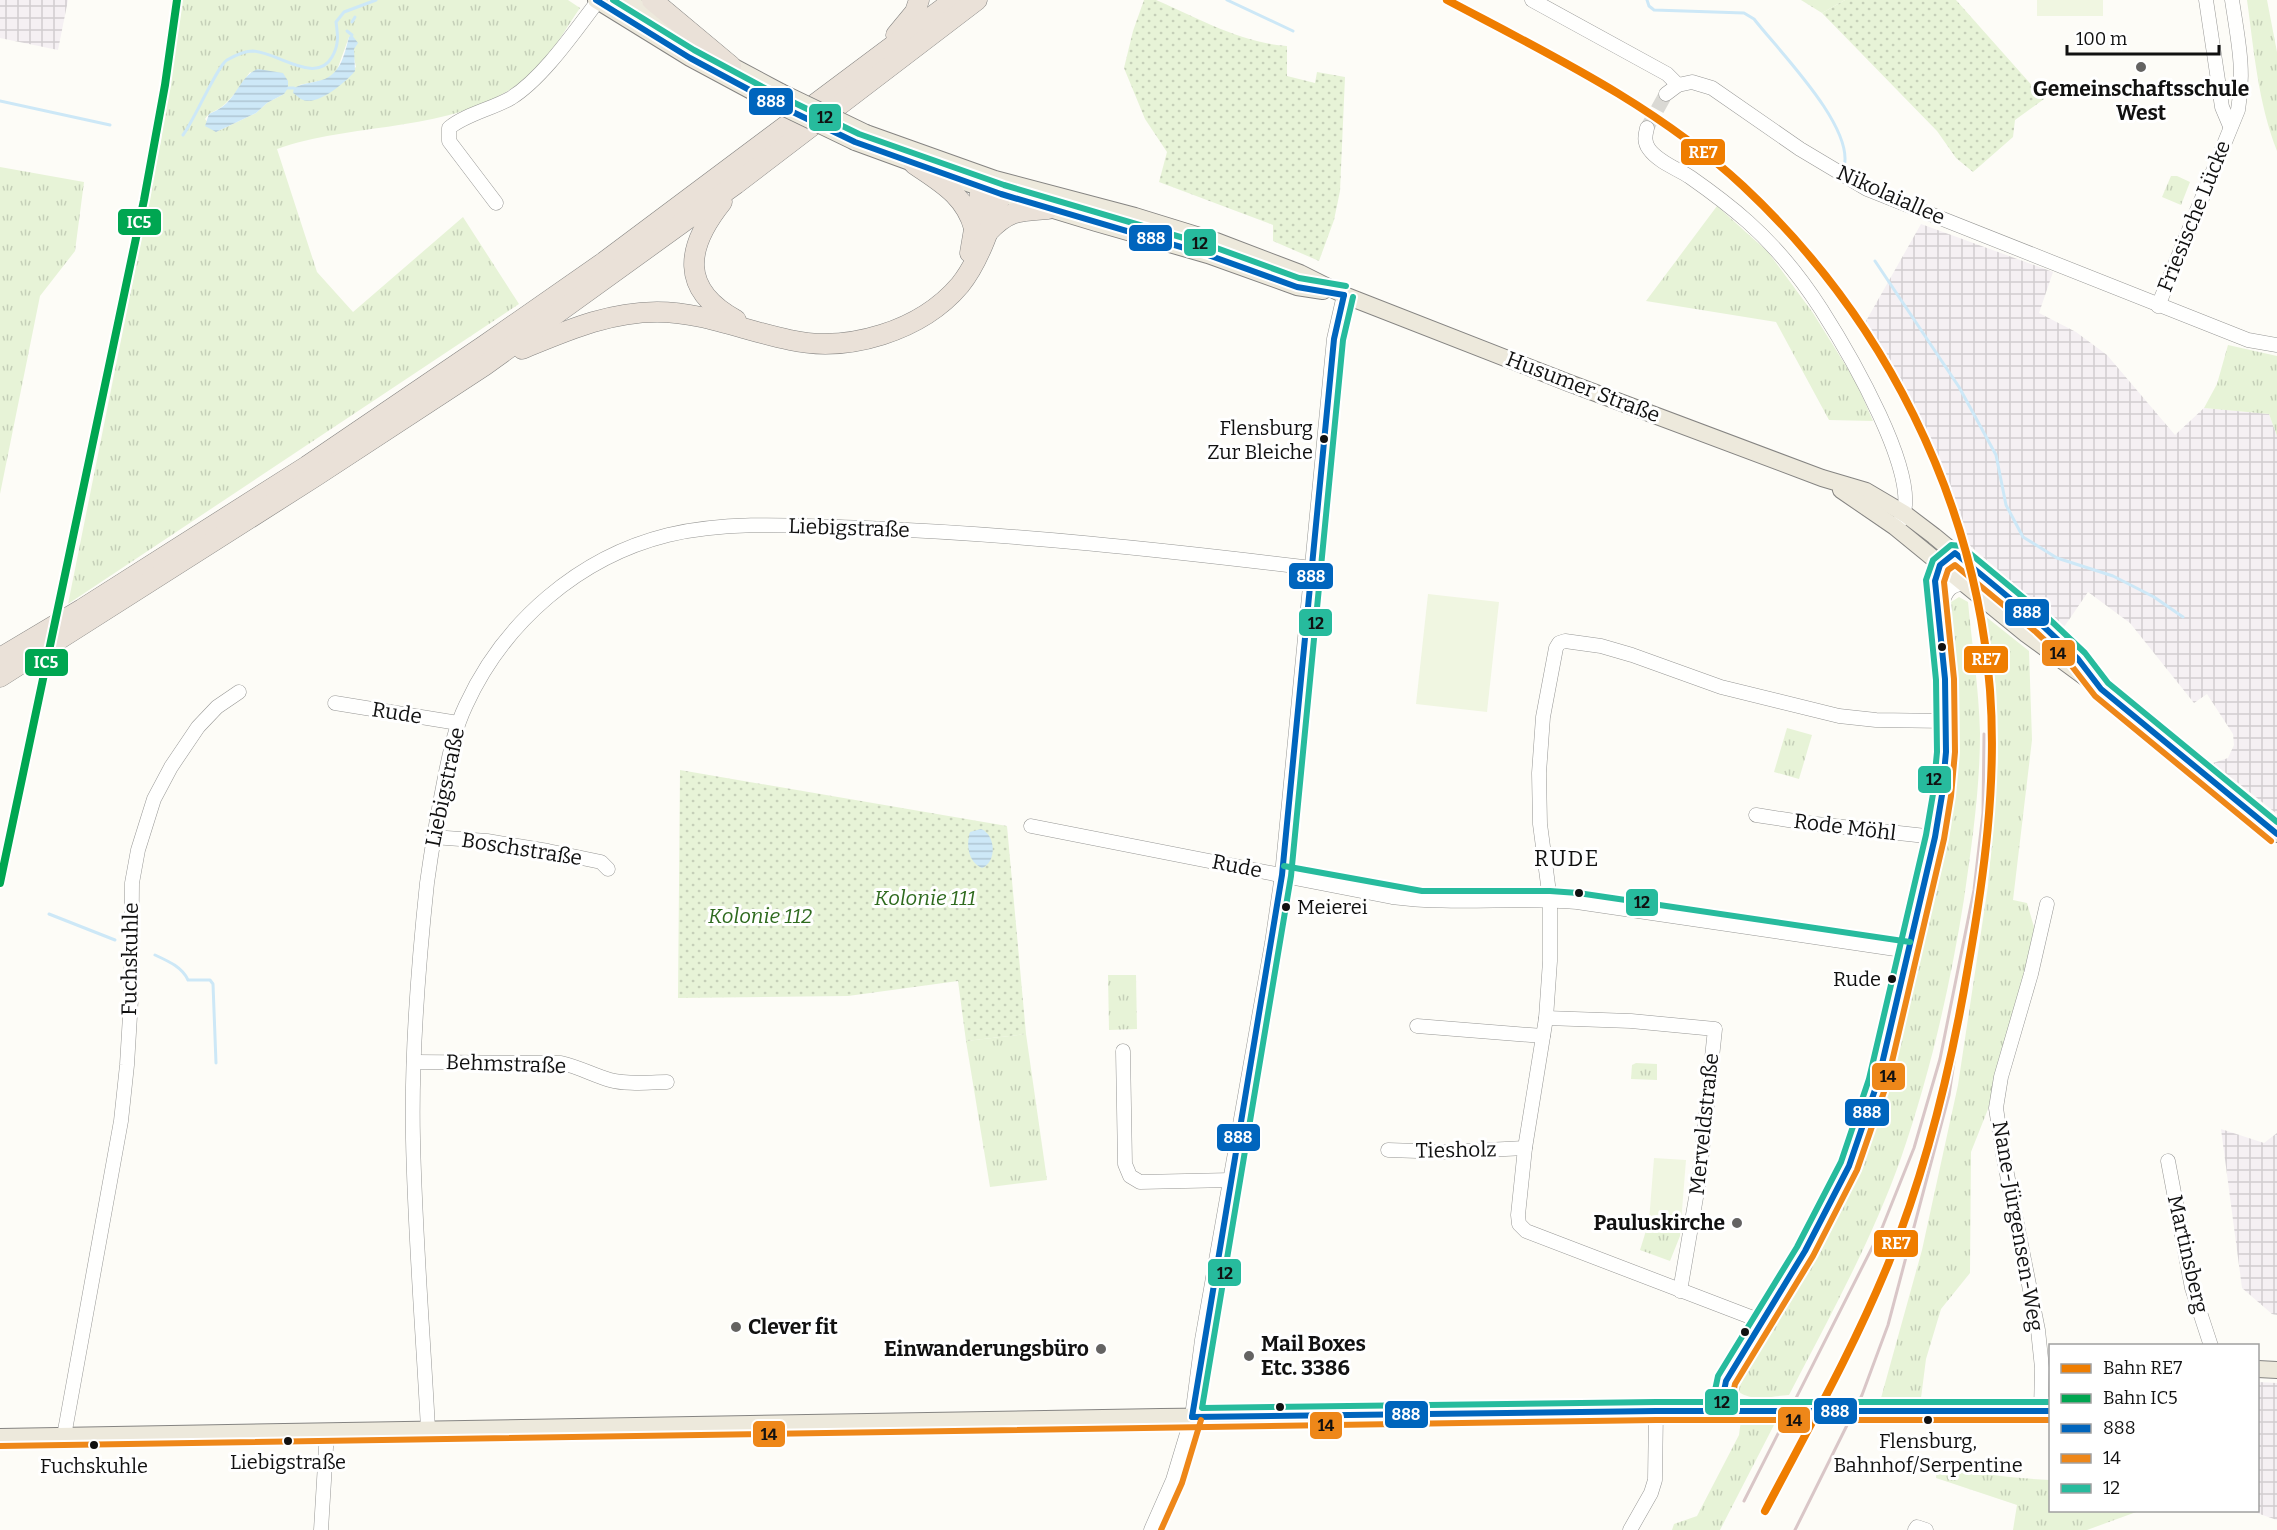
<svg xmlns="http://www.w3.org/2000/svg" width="2277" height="1530" font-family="Bitter,serif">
<defs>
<pattern id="industrial-grid" width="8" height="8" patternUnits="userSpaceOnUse" patternTransform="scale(1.5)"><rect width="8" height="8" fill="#f5f0f3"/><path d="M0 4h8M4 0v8" fill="none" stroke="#d1cdcf"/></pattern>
<pattern id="grass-tufts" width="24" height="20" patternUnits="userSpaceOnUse" patternTransform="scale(1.5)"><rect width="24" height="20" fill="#e7f3d7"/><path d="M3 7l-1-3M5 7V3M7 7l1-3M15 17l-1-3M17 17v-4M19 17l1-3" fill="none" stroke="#c5cfb8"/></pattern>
<pattern id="garden-dots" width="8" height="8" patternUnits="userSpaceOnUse" patternTransform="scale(1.5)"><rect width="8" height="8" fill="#e7f3d7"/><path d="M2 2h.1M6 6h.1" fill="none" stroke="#c5cfb8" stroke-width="1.8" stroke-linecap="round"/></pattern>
<pattern id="water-rules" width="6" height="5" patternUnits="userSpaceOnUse" patternTransform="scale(1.5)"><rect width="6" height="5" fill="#cde8f7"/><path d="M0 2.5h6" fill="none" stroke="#afc6d3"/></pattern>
</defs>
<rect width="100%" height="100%" fill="#fdfcf7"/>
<g fill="url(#industrial-grid)">
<polygon points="0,0 68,0 58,50 0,38"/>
<polygon points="1921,224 2053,272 2039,313 2076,332 2107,355 2175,435 2204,408 2269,414 2277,436 2277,814 2213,763 2228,758 2234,745 2233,734 2207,694 2194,703 2130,623 2088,592 2064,627 1968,544 1946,480 1912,400 1866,321"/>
<polygon points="2221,1129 2264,1143 2277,1133 2277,1315 2272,1314 2242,1288"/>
<polygon points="2258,1382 2277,1383 2277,1520 2251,1511 2258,1510"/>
</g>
<g fill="url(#grass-tufts)" fill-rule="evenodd">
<path d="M 180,0 L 568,0 L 580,8 C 568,25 557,45 543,61 C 477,137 363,118 277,149 L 317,272 L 353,312 L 463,217 L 519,304 L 68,604 L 161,141 ZM 349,37 L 356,67 L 309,101 L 299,85 L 329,79 L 337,70 ZM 250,72 L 284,94 L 267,103 L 256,113 L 216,132 L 205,119 C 210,111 218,111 225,104 C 235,95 242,83 250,72 Z"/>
<polygon points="1801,0 1845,0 1822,13"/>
<path d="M 2247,0 L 2267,0 L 2277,52 L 2277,151 C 2258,102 2254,51 2247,0 Z"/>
<polygon points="0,167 84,182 75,251 40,296 0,494"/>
<polygon points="2171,176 2177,176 2190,182 2181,205 2162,197"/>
<polygon points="1717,206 1768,252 1813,313 1856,382 1873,421 1829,420 1776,322 1646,301"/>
<polygon points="2228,345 2277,356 2277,436 2269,414 2204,408 2217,384"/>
<path d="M 1959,597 L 1968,602 C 1972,645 1979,689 1980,733 C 1980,789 1972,843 1964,899 C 1950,987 1930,1074 1901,1158 C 1872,1240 1829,1318 1789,1395 C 1772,1396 1748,1403 1736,1389 L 1740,1369 L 1824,1230 L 1855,1166 L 1942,838 L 1953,752 L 1952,681 L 1947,613 L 1948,604 Z"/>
<polygon points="1985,616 2029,651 2032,740 2013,900 2027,903 2036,934 1988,1109 1971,1152 1970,1273 1941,1309 1926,1359 1921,1398 1881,1398 1922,1250 1958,1085 1988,886 1998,758 1996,688"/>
<polygon points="1787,728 1812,735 1799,779 1774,772"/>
<polygon points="1108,975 1136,975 1137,1029 1109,1030"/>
<polygon points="1026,1034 1047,1180 990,1187 966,1041"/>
<polygon points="1636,1063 1657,1064 1657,1080 1631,1079 1632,1065"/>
<polygon points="1649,1221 1681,1223 1680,1236 1670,1261 1640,1250"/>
<polygon points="1741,1420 1775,1423 1720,1530 1672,1530 1674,1524 1697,1516 1739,1435"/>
<path d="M 1937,1463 C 1974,1474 2012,1478 2050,1480 L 2050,1510 L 2139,1511 L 2087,1530 L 2013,1530 L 2017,1505 L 1936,1478 Z"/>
</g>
<g fill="url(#garden-dots)">
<path d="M 1144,0 L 1156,0 C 1198,18 1241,43 1287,46 L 1287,76 L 1315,83 L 1317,72 L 1345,77 L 1340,191 L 1334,220 L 1319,261 L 1273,241 L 1273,225 L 1159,182 L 1167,152 L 1145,119 L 1124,68 L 1133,31 Z"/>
<polygon points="1845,0 1956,0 2044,99 2015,120 2013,137 1973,172 1956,158 1937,131 1822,13"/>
<polygon points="680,770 1007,826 1026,1034 966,1041 958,981 848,996 678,998"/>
</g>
<g fill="#f0f6e1">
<rect x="2037" y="0" width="66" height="16"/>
<polygon points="1428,594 1499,602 1487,712 1416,704"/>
<polygon points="1654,1158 1686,1160 1681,1223 1649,1221"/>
</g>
<g fill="url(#water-rules)">
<path d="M 352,35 L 358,43 L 354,49 L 355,71 C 346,82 316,108 301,99 C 300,99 294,93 293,93 L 294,88 C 301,84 310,83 318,81 C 340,77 344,56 349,37 Z"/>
<path d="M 258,69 L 283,73 L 288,81 L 288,88 L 284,94 L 267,103 L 256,113 L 216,132 L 205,126 L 209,114 C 213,112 218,110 222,107 C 237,97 241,75 258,69 Z"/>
<path d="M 981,829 C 996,835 997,862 982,868 C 968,862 966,845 970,832 Z"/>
</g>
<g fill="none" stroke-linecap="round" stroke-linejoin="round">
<g stroke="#cde8f7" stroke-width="3">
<polyline points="1227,0 1293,31"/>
<path d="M 1647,0 L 1649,6 L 1654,10 L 1744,13 L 1754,19 C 1778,50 1855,127 1844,167"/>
<polyline points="352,22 355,17"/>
<polyline points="347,31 352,35"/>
<polyline points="288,88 294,88"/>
<polyline points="0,101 110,125"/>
<path d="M 183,135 C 194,121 217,66 227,60 C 234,56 245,51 253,51 C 279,53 316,85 332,57 C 339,45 338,36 336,22 L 344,12 L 376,0"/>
<polyline points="1875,261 1959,387 1996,455 2006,505 2023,537 2057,558 2113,576 2154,597 2183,617"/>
<polyline points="49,914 115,940"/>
<path d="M 155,955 C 168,961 182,967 188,980 L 210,980 L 213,984 L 216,1063"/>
</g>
<polyline stroke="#dad9d4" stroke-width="14" stroke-dasharray="14 7" stroke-linecap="butt" points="1647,128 1666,94"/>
<g stroke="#979795" stroke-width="15">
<g id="minor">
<polyline points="1532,0 1667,74 1678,85"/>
<polyline points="2206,0 2222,107 2230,126"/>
<polyline points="1666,94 1678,85 1692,82 1712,88 1800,149 1867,189 2248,340 2277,345"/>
<path d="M 1647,128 C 1645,136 1644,142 1649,149 C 1658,162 1678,169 1690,177 C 1710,191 1730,206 1748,222 C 1776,247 1801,278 1821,309 C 1844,345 1927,483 1900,521"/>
<path d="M 496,203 L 449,141 L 449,128 C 466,114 492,109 511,98 C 543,78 575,31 598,1"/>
<path d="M 2158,306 L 2238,110 C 2245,70 2238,40 2232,0"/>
<path d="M 1938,610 C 1935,590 1931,572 1948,559"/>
<polyline points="335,703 458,723"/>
<polyline points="1756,815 1807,823 1935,837"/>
<path d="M 1031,826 L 1392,897 C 1453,905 1515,897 1577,902 L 1909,951"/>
<polyline points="433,837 487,841 548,851 601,862 608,869"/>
<polyline points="1546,1018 1631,1021 1715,1029 1699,1180 1680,1291"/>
<polyline points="1417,1026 1543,1036"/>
<polyline points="1123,1051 1125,1164 1130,1176 1140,1182 1231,1180"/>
<path d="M 414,1062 L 561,1063 C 579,1067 593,1075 610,1080 C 628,1085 649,1082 667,1082"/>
<polyline points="1388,1150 1447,1152 1525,1148"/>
<polyline points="2168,1161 2192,1288 2211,1346"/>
<polyline points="1761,1321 1526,1231 1519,1224 1518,1215 1525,1148 1546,1018 1550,961 1550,900 1540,824 1539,773 1543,717 1556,648 1559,643 1565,641 1601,646 1632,655 1721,687 1839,716 1876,720 1946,721"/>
<polyline points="2041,1410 2042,1368 2038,1330 2003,1154 1996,1108 2001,1077 2031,974 2047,904"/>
<path d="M 1720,1411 L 1726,1381 L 1761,1321 L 1805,1251 L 1849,1166 L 1878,1081 L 1935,837 L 1942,795 L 1946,721 L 1941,611 C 1943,596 1948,583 1965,584"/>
<path d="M 428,1429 C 423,1333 415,1236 413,1139 C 411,1054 418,968 427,883 C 432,847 438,812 445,777 C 450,752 455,728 466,705 C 504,622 579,557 668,535 C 732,520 801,526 866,528 C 1016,534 1163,550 1312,568"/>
<polyline points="64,1436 121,1121 127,1065 131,999 132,883 138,850 154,799 171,767 198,727 217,707 239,692"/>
<polyline points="321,1530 327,1431"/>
<polyline points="1151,1530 1173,1480 1192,1417 1202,1340 1272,943 1282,875 1334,339 1344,295"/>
<polyline points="1630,1530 1651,1493 1655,1480 1656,1411"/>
<polyline points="1915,1530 1917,1527 1926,1530"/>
</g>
</g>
<g stroke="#858482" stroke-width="18">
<g id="major">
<polyline points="596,0 690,58 770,101"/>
<polyline points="627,0 696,46"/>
<polyline points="721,60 781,92"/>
<polyline points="866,133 995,179 1135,216 1216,241 1300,273 1344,295 1569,383 1822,478 1866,491 1905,514 1934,536 2042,625 2078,659 2101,689"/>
<polyline points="855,142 981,188 1096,223 1208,255 1297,287 1323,291"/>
<polyline points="1841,490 1895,527 2026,634 2101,689 2277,834"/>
<polyline points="2258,1369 2277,1370"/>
<polyline points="1923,1411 2050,1411"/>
<polyline points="0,1437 1161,1417 1740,1411"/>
</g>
</g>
<g stroke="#858482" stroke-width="21">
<g id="highway">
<polyline points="652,0 731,66"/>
<polyline points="896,35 915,12 919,0"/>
<path d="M 914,164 C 940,182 965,195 974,228"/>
<path d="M 722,202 C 686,247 679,289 736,320"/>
<path d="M 988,232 C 1009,210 1019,211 1048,209"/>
<polyline points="970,253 981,188"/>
<path d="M 522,349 C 566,331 608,312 657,312 C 703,312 745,331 790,340 C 848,353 921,331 960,285 C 980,260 991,224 1001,194"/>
<polyline points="0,658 82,609 307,466 485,345 604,262 954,0"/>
<polyline points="0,677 316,476 484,366 736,184 977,0"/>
</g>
</g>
<use href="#minor" stroke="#fffffe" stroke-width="14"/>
<use href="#major" stroke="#ede9dc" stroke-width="16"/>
<use href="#highway" stroke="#eae1d8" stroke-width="20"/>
<g stroke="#d9c6c7" stroke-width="3">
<polyline points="1744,1501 1882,1228 1914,1148 1940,1059 1974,890 1983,813 1984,734"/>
<polyline points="1795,1530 1862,1395 1888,1325 1949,1095 1966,982"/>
</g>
<g stroke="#858482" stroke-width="18" stroke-linecap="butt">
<g id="major-bridge">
<polyline points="781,92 866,133"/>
<polyline points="770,101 855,142"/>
<polyline points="1740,1411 1923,1411"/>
</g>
</g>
<use href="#major-bridge" stroke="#ede9dc" stroke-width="16"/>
<g stroke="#fff" stroke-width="10">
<g id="bus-1">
<polyline points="596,0 690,58 770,101 855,142 1001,194 1208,255 1297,287 1344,295"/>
<polyline points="1720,1411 1726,1381 1805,1251 1849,1166 1878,1081 1935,837 1942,795 1946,752 1945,679 1935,581 1940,565 1955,553 2042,625 2078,659 2101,689 2277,834"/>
<polyline points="1192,1417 1282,875 1334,339 1344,295"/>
<polyline points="1192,1417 1656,1411 2050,1411"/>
</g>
</g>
<g stroke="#fff" stroke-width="10">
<g id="bus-2">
<polyline points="1729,1413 1735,1384 1813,1256 1857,1170 1887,1083 1944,839 1951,796 1955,752 1954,679 1944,582 1948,570 1955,565 2036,632 2071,665 2095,696 2271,841"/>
<polyline points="0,1446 1656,1420 2050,1420"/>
<polyline points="1161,1530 1182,1483 1201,1420"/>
</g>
</g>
<g stroke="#fff" stroke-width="10">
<g id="bus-3">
<polyline points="613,0 694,50 774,93 859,134 1004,185 1211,246 1299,278 1346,286"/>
<polyline points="1353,297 1343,340 1291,876 1202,1408 1656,1402 2050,1402"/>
<polyline points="1284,866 1422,891 1550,891 1578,893 1910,942"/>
<polyline points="1711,1409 1718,1376 1797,1247 1841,1162 1869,1079 1926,835 1933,794 1937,752 1936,680 1926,580 1933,560 1951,545 1961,546 2048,618 2085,653 2108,683 2277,822"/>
</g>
</g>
<use href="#bus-1" stroke="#0065bd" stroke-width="6"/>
<use href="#bus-2" stroke="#ee8719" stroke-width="6"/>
<use href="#bus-3" stroke="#27bb9d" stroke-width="6"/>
<g stroke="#fff" stroke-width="12">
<path id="rail-1" d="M 1447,0 C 1549,54 1657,106 1743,186 C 1884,318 1975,498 1990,690 C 1997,783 1984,877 1968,967 C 1951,1068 1927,1167 1889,1262 C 1854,1348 1808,1429 1765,1511"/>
</g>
<g stroke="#fff" stroke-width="12">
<polyline id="rail-2" points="0,883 144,200 165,85 177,0"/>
</g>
<use href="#rail-1" stroke="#ef7d00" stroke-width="8"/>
<use href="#rail-2" stroke="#00a651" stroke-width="8"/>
</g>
<g fill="#646362" stroke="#fff" stroke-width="2">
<circle cx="2141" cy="67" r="6"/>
<circle cx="1737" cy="1223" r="6"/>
<circle cx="736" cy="1327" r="6"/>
<circle cx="1101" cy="1349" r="6"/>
<circle cx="1249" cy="1356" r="6"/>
</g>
<g fill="#111" stroke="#fff" stroke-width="2">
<circle cx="1324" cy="439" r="5"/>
<circle cx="1942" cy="647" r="5"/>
<circle cx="1579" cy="893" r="5"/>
<circle cx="1286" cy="907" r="5"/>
<circle cx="1892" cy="979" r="5"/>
<circle cx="1745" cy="1332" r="5"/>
<circle cx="1280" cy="1407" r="5"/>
<circle cx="1928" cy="1420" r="5"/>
<circle cx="288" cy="1441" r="5"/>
<circle cx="94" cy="1445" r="5"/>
</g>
<g text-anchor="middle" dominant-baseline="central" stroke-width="6" stroke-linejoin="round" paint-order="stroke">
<g font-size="20" fill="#111" stroke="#fff">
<text x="1313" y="428" text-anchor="end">Flensburg<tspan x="1313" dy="24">Zur Bleiche</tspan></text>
<text x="1297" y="907" text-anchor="start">Meierei</text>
<text x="1881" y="979" text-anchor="end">Rude</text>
<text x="1928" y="1441">Flensburg,<tspan x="1928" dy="24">Bahnhof/Serpentine</tspan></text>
<text x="288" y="1462">Liebigstraße</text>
<text x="94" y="1466">Fuchskuhle</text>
</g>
<g font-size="21" font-weight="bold" fill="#111" stroke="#fff" text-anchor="end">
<text x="2141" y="89" text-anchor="middle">Gemeinschaftsschule<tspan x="2141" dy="24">West</tspan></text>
<text x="1725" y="1223">Pauluskirche</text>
<text x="748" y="1327" text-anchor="start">Clever fit</text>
<text x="1261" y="1344" text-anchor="start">Mail Boxes<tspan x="1261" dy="24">Etc. 3386</tspan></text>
<text x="1089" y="1349">Einwanderungsbüro</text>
</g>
<g font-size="21" fill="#111" stroke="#fff">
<text transform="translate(1891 195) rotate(24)">Nikolaiallee</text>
<text transform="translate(2194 216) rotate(-68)">Friesische Lücke</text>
<text transform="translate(1583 387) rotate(21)">Husumer Straße</text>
<text transform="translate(849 528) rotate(2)">Liebigstraße</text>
<text transform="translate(397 713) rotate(9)">Rude</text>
<text transform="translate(445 787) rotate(-78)">Liebigstraße</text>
<text transform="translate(1845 827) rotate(7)">Rode Möhl</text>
<text transform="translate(522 849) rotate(9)">Boschstraße</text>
<text transform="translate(1237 866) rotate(11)">Rude</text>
<text transform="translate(130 959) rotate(-89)">Fuchskuhle</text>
<text transform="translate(506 1064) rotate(2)">Behmstraße</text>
<text transform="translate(1704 1124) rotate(-84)">Merveldstraße</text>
<text transform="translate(1456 1150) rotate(-1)">Tiesholz</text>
<text transform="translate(2018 1226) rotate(80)">Nane-Jürgensen-Weg</text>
<text transform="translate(2188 1254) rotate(77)">Martinsberg</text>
</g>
<g font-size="21" font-style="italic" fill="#2f6b1f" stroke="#fff">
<text x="925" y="898">Kolonie 111</text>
<text x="760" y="916">Kolonie 112</text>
</g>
<g font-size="22" letter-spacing="1.5" fill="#111" stroke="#fff">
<text x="1567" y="858">RUDE</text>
</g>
</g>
<g stroke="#fff" stroke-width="2">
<rect x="748" y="87" width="46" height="29" rx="6" fill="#0065bd"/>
<rect x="808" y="103" width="34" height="29" rx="6" fill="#27bb9d"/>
<rect x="1680" y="138" width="46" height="28" rx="6" fill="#ef7d00"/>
<rect x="117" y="208" width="45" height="28" rx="6" fill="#00a651"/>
<rect x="1128" y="224" width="45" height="28" rx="6" fill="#0065bd"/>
<rect x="1183" y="228" width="34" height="29" rx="6" fill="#27bb9d"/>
<rect x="1288" y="562" width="46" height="28" rx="6" fill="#0065bd"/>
<rect x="2004" y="598" width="46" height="29" rx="6" fill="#0065bd"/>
<rect x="1298" y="608" width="35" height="29" rx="6" fill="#27bb9d"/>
<rect x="2041" y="639" width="35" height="28" rx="6" fill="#ee8719"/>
<rect x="1963" y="645" width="46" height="29" rx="6" fill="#ef7d00"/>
<rect x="24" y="648" width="45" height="29" rx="6" fill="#00a651"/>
<rect x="1917" y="765" width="35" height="29" rx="6" fill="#27bb9d"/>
<rect x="1625" y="888" width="34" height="29" rx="6" fill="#27bb9d"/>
<rect x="1871" y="1062" width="35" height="29" rx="6" fill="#ee8719"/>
<rect x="1844" y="1098" width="46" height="29" rx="6" fill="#0065bd"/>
<rect x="1216" y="1123" width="45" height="29" rx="6" fill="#0065bd"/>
<rect x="1873" y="1229" width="46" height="29" rx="6" fill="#ef7d00"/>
<rect x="1207" y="1258" width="35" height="29" rx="6" fill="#27bb9d"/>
<rect x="1704" y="1388" width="35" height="28" rx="6" fill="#27bb9d"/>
<rect x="1813" y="1397" width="45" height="28" rx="6" fill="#0065bd"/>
<rect x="1384" y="1400" width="45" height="29" rx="6" fill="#0065bd"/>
<rect x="1777" y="1406" width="34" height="28" rx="6" fill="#ee8719"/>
<rect x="1309" y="1411" width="34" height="29" rx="6" fill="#ee8719"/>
<rect x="752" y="1420" width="34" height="28" rx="6" fill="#ee8719"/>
</g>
<g font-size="16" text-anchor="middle" font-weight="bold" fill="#fff">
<text x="771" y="107">888</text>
<text x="1703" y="158">RE7</text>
<text x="139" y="228">IC5</text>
<text x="1151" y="244">888</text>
<text x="1311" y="582">888</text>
<text x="2027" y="618">888</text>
<text x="1986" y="665">RE7</text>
<text x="46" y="668">IC5</text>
<text x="1867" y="1118">888</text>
<text x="1238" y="1143">888</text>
<text x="1896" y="1249">RE7</text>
<text x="1835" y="1417">888</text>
<text x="1406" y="1420">888</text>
</g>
<g font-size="16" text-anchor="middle" font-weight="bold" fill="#111">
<text x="825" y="123">12</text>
<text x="1200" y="249">12</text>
<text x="1316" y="629">12</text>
<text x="2058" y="659">14</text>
<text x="1934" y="785">12</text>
<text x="1642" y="908">12</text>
<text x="1888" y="1082">14</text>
<text x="1225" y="1279">12</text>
<text x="1722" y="1408">12</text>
<text x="1794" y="1426">14</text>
<text x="1326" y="1431">14</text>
<text x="769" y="1440">14</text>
</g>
<rect x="2049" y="1344" width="210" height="168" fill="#ffffff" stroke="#a0a0a0" stroke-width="1.5"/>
<rect x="2061" y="1364" width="30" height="9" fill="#ef7d00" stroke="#a0a0a0" stroke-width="1.5"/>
<text x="2103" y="1374" font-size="18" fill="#111111">Bahn RE7</text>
<rect x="2061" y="1394" width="30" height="9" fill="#00a651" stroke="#a0a0a0" stroke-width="1.5"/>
<text x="2103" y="1404" font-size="18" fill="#111111">Bahn IC5</text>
<rect x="2061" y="1424" width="30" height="9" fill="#0065bd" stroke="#a0a0a0" stroke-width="1.5"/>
<text x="2103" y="1434" font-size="18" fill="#111111">888</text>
<rect x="2061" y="1454" width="30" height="9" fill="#ee8719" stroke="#a0a0a0" stroke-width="1.5"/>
<text x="2103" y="1464" font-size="18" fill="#111111">14</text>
<rect x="2061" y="1484" width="30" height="9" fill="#27bb9d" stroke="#a0a0a0" stroke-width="1.5"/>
<text x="2103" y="1494" font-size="18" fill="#111111">12</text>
<path d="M2067 45v9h152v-9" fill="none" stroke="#111111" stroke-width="3"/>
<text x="2076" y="45" font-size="18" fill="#111111" stroke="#ffffff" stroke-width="4.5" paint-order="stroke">100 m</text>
</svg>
